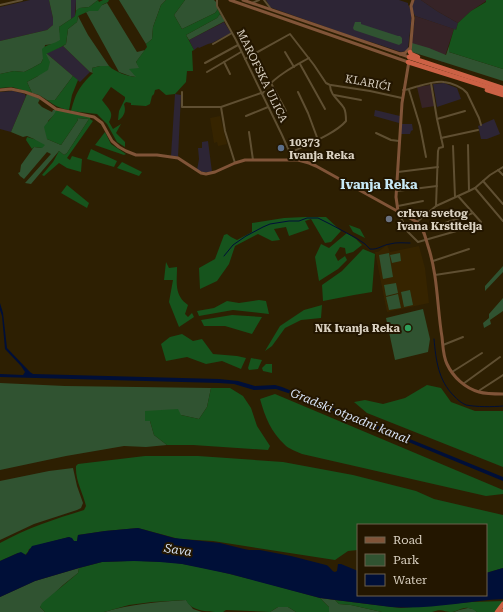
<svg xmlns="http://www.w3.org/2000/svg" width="503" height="612" font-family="'Roboto Serif',serif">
<rect width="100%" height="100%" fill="#2d1f02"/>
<g fill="#2d2535">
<polygon points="30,0 49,0 53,18 53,25 47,30 0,41 0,7"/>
<polygon points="71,0 76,0 75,16 71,19"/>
<polygon points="266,0 399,0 408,3 408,5 409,6 412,14 408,49 406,51 401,52 371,42 363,40 272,8 270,7"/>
<polygon points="415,0 421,0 437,11 458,23 456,30 415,16 411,8 411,4"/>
<polygon points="224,22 231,33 212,43 208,44 199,48 198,47 194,50 189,40"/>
<polygon points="63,46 90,72 80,82 46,53"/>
<polygon points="444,83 457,88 461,99 437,107 433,84"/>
<polygon points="13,91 25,94 25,95 26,96 11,132 0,129 0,92"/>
<polygon points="175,94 181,95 178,157 171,156"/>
<polygon points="375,110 400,116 399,123 374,116"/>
<polygon points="494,119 500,134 487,139 481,139 478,126"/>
<polygon points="401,124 412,124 413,130 411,131 410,134 401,134"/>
<polygon points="208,141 212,172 202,172 197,170 199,159 198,148 202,148 202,142"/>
</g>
<g fill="#362327">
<polygon points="421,0 486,0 486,1 471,11 458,23 437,11"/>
<polygon points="415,16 454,29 443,62 411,50"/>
<polygon points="430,85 431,85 435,106 422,108 417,87"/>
</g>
<g fill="#362400">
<polygon points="220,116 227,144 218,146 217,142 214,143 210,118"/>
<polygon points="387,245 390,252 419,246 425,268 429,303 387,312 375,252 378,252"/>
</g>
<g fill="#305331">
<polygon points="49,0 71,0 71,19 59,27 61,40 54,44 45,45 43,59 41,63 32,68 24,72 14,71 0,74 0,41 47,30 53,25 53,18"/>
<polygon points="76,0 98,0 89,7 80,8 76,11"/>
<polygon points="119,0 166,0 161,5 153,27 152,39 146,44"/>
<polygon points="185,0 214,0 216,2 216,5 218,9 215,13 182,29 174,15"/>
<polygon points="107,3 137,52 145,50 136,62 140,68 136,77 130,76 119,72 86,12"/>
<polygon points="220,14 225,21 189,40 186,35 217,18"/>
<polygon points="78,16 88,35 109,66 100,66 92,68 93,73 90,72 63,46 66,44 68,29 77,22"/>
<polygon points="355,22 361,22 361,24 398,36 400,36 402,38 402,43 399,45 354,30 353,28"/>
<polygon points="412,43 429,48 446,55 449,46 449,52 503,69 503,81 412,52"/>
<polygon points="46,53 73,76 55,100 47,100 39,95 32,93 27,82 38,76"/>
<polygon points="27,94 36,97 40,99 38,103 42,107 52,112 53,110 56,110 56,113 48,121 47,139 61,145 78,120 77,118 89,119 67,153 64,155 59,151 31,184 25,183 51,154 47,152 24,179 20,176 18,173 20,172 21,165 34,147 42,148 34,139 27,136 23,137 11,132"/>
<polygon points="389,253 393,277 383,279 379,255"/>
<polygon points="400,253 401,261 392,263 390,255"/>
<polygon points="503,266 503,272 485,291 485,286"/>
<polygon points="396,283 398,293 386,296 384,285"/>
<polygon points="410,290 413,305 404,307 401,292"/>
<polygon points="398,294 401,308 389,310 386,297"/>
<polygon points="503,298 503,311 490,320 491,324 484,328 483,323 489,318 489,314"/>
<polygon points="423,309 430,339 428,352 395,360 386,318"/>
<polygon points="0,383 65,386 211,388 207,407 199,419 181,415 150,421 154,435 167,445 146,447 124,446 66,456 0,470"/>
<polygon points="73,468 77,486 83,503 81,508 77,510 34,524 0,540 0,481 49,471"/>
<polygon points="79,568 78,573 63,585 40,607 45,612 0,612 0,597 35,581"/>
<polygon points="320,598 335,600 339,604 351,605 382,612 329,612 329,607"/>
<path d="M 186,600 L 193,609 L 202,612 L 104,612 C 131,604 158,602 186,600 Z"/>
<polygon points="278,607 288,607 296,612 270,612"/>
<polygon points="468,608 474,609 477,612 454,612 459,610"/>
</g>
<g fill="#16541d">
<path d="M 98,0 L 99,2 L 103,0 L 109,0 L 108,2 L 102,5 L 98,11 L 89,11 L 78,16 L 77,22 L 68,29 L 66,44 L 61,47 L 46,54 L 50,62 L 48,70 L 38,76 L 27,82 L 32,93 L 12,87 L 0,88 L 0,74 L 14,71 L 24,72 L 32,68 L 41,63 L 43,59 L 42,49 C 47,44 54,44 60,40 L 59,27 L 71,19 L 75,16 L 76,11 L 79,8 L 89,7 Z"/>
<path d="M 166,0 L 185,0 L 174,15 L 182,29 L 215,13 L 218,9 L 220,14 L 217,18 L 186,35 L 194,50 L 192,51 L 193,71 L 187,71 L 186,82 L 175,94 L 166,95 L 159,89 L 155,90 L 154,94 L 152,96 L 150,104 L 146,106 L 131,105 L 131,103 L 126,102 L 124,104 C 126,111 125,115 119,120 L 118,120 L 119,111 L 125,99 L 125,97 L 111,87 L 102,100 C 108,109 115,112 109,122 L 113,129 L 121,124 L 116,133 L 125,142 L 125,147 L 117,142 L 107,124 L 97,114 L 71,111 C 76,92 79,87 93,73 L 92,68 L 100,66 L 109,66 C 115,72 127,76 136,77 L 129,69 L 139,68 L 136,62 L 147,47 L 146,44 L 152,39 L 153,27 L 161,5 Z"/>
<polygon points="486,0 503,0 503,69 449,52 449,46 454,29 456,30 458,23 471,11 486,2"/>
<path d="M 73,76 L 78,80 L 72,95 L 69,110 C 59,108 55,106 47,100 L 55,100 Z"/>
<path d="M 56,110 L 90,117 L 90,119 L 93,121 L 67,158 L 70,160 L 72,156 L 82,159 L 81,172 L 67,168 L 59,163 L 44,176 L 42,175 L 53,162 L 59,151 L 64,155 L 67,153 L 89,119 L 77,118 L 78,120 L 61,145 L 47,139 L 44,127 C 47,122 55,115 56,110 Z"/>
<polygon points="105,132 111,144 126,154 124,155 95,145"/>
<polygon points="27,137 34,139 45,145 42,148 34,147 32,149 26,140"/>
<polygon points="91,149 117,161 114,167 87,159"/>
<polygon points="122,162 142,172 139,176 117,168"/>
<polygon points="67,185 89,203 87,208 61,193"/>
<polygon points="305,217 326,217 341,231 331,242 325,243 311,219 305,221 309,229 289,236 286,227 274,229 280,240 272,241 258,234 235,246 229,264 217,281 200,289 199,268 215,259 224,235 227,234 231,237 237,240 252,232 252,223 284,218"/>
<polygon points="349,225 360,229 365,238 353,232"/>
<polygon points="347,233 356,239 362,245 353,252 346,254 345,248 340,247 335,255 338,261 345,256 347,260 338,269 319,281 315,257 321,244 329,248"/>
<polygon points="363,249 375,254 372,292 354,295 323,301 322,285 342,271"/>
<path d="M 166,262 L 169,268 L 177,267 C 177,283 174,295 188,305 L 185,314 L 188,317 L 192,313 L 194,317 L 179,327 L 169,302 L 173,280 L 164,280 Z"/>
<polygon points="259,300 266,301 269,314 233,310 199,316 197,311 214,308 227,301 239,303"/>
<polygon points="322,305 321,318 301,320 285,328 272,346 265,351 280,326 304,310"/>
<polygon points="232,315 262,317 252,334 225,326 204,326 201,320"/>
<polygon points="182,334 193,341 202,339 213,354 237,356 246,358 241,369 222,361 206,364 187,357 166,361 161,344 170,337"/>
<polygon points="251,358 262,360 258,369 249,370 248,368"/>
<polygon points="266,364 272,364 272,373 263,371 262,368"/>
<polygon points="427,385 441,388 451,402 475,411 503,411 503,467 367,413 354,402 365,400 383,404 405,398"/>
<polygon points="211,388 230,388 243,396 251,408 257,426 270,446 268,450 193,445 167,445 154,435 150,421 145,421 145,411 178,409 181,415 199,419 207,407"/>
<path d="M 275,394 L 503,490 L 503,494 L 486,496 L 302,454 C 296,451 289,449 285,445 C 271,432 265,417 260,399 Z"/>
<path d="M 145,456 L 198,456 L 283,462 L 353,475 L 416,491 L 434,499 L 503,515 L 503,568 L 486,573 L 486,525 L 358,525 L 358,550 L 348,551 L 335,560 L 213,541 L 179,539 L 138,528 L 105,531 L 78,535 L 77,541 L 74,541 L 69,537 L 46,543 L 29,549 L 28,552 L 25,555 L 21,553 L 18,553 L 0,561 L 0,543 C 27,528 55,519 84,510 L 86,506 C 83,493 75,480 76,466 L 78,464 Z"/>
<path d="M 127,561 C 145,561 164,561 183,564 C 229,572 275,586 320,598 L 329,607 L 329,612 L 296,612 L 288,607 L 278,607 L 270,612 L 226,610 L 223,612 C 210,612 191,612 186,600 L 152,602 L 129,605 L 104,612 L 45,612 L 40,607 L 42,603 L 78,573 L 79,568 L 102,562 Z"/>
<path d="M 335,600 L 401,608 L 472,602 L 503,601 L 503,612 L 477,612 C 474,610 471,608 468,608 C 462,607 457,612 452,612 C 443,612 442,608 432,612 L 382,612 L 351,605 L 339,604 Z"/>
</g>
<g fill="#000f38">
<polygon points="0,303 3,313 7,348 30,372 33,374 219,379 238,381 255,386 275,385 282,387 503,477 503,481 297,396 276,389 254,390 234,384 219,383 0,377 0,374 23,375 25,372 21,366 5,349 2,316 0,310"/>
<path d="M 138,528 L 174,538 L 220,543 L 244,549 L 249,550 L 260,550 L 291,556 L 326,565 C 330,566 331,571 335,572 L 337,571 L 338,564 L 341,564 L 358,571 L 358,595 L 486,595 L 486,573 L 503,568 L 503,599 C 466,601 429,610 391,607 L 320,598 L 230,574 L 182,564 L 160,562 L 134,561 L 102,562 L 79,568 L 35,581 L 0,597 L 0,561 L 18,553 L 21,552 L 26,555 L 32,546 L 69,537 L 72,538 L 74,541 L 77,541 L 78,535 L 105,531 Z"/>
</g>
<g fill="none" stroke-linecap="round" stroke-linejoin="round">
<g stroke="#000f38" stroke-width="1">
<path d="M 224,256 L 233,245 L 246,236 L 263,227 L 270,224 L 289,221 L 299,221 L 307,218 L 318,218 L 330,224 L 356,238 L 365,244 L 370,249 C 378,250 382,245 390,244 C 396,242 404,243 410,243"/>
<path d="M 434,339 C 436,360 438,380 454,396 C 457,399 461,403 466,405 C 476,407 493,407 503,406"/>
</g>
<g stroke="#5f4f32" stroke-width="2">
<polyline points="217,0 217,6 236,40 282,135 290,153 289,159"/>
<polyline points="264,0 271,9"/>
<polyline points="252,3 259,0"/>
<polyline points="0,5 22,0"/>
<polyline points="213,44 232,33"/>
<polyline points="285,52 294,67"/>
<path d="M 245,59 L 290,34 L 314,65 L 326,83 L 330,85 C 330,95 339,100 344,108 C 346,112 346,117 346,121 C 335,134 306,145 290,153"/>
<polyline points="224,62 230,74"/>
<polyline points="205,63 238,45"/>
<polyline points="300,64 325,109"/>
<polyline points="207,72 241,52"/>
<polyline points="271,83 286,111"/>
<polyline points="431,83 437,119 443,146 443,147 439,148 438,151 436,206"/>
<polyline points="331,85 370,91 402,98"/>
<path d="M 403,90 C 409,90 413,87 419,86 C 425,84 438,81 444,82 C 452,83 462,87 467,93 L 479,118 L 481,125"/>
<polyline points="409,90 420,126 426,157"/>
<polyline points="182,92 182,107 221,107 261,93"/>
<polyline points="298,92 308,113 318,140"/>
<path d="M 262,94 C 264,92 265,89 267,87 C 279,74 295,66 309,58"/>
<polyline points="334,95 361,100"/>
<polyline points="221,107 225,131 235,163"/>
<polyline points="246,116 268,107"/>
<polyline points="437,119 465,111"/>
<polyline points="249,132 253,160"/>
<polyline points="376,133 391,140 399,141"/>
<polyline points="441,138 478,130"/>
<polyline points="468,145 469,191"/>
<polyline points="453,146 455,197"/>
<polyline points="498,170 503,175"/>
<polyline points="398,172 438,167"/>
<polyline points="483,181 503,204"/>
<polyline points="475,188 503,221"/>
<polyline points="397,191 437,186"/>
<polyline points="398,206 423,201"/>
<polyline points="398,211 407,231 418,242 481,224 481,222 458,196"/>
<polyline points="417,222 436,206 469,191 475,188 490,175 503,167"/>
<polyline points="423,231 473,213"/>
<polyline points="433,261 469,249"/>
<polyline points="435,275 474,269"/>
<polyline points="443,345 463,337"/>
<polyline points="452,372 482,353"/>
<polyline points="463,384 500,357"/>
<polyline points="479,392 480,390 503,375"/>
</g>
<g stroke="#805438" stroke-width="3">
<polyline points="230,0 408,62"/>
<polyline points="243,0 409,57"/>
<polyline points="410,53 413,18 411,6 413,0"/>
<polyline points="400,54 405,53 410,48"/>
<path d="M 0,90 L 11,89 L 25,92 L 39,97 L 56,109 L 94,117 L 102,123 L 112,141 L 119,147 L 126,151 L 136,155 L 157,155 L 178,158 L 201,173 L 206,174 L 215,172 L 235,163 L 245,160 L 298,160 L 309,163 L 316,166 L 417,222 C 424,228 425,237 428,246 C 438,276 437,307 442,337 C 443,346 443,356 447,364 C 453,377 465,388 479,392 C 486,394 495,394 503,394"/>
<polyline points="398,211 396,197 402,103 409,61"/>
</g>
<g stroke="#cc6145" stroke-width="4.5">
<polyline points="410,52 411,54 418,57"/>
<polyline points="409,57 503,88"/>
<polyline points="408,62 503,92"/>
<polyline points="487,90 503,95"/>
<polyline points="497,612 503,604"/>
<polyline points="502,612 503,611"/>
</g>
</g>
<circle fill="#5c6f8a" stroke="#231600" stroke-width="1.5" cx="281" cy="148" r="4"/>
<circle fill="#6b7280" stroke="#231600" stroke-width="1.5" cx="389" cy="219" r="4"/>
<circle fill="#2e9e5b" stroke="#231600" stroke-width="1.5" cx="408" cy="328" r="4"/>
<g text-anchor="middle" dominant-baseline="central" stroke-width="4" stroke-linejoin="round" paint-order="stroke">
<g font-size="11" fill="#dad1c1" stroke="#231600">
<text transform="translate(262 76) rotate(64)">MAROFSKA ULICA</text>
<text transform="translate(368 83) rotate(11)">KLARIĆI</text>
</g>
<g font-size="11" font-weight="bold" fill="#dad1c1" stroke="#231600" text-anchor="start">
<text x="289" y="142">10373<tspan x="289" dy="13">Ivanja Reka</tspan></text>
<text x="397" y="213">crkva svetog<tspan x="397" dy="13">Ivana Krstitelja</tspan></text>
<text x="400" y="328" text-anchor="end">NK Ivanja Reka</text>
</g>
<g font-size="12" font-style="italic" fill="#d7e2f4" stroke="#231600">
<text transform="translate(350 416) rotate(22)">Gradski otpadni kanal</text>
<text transform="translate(178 550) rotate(8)">Sava</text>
</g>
<g font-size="13" font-weight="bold" fill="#c7e9f6" stroke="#231600">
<text x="379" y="184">Ivanja Reka</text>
</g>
</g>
<rect x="357" y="524" width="130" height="72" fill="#231600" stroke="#6c614d"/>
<rect x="365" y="537" width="20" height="6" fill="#805438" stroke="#6c614d"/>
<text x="393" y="544" font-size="12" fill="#dad1c1">Road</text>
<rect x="365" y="554" width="20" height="12" fill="#305331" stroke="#6c614d"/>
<text x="393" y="564" font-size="12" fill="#dad1c1">Park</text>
<rect x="365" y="574" width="20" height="12" fill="#000f38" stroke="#6c614d"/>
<text x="393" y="584" font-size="12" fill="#dad1c1">Water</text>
</svg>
